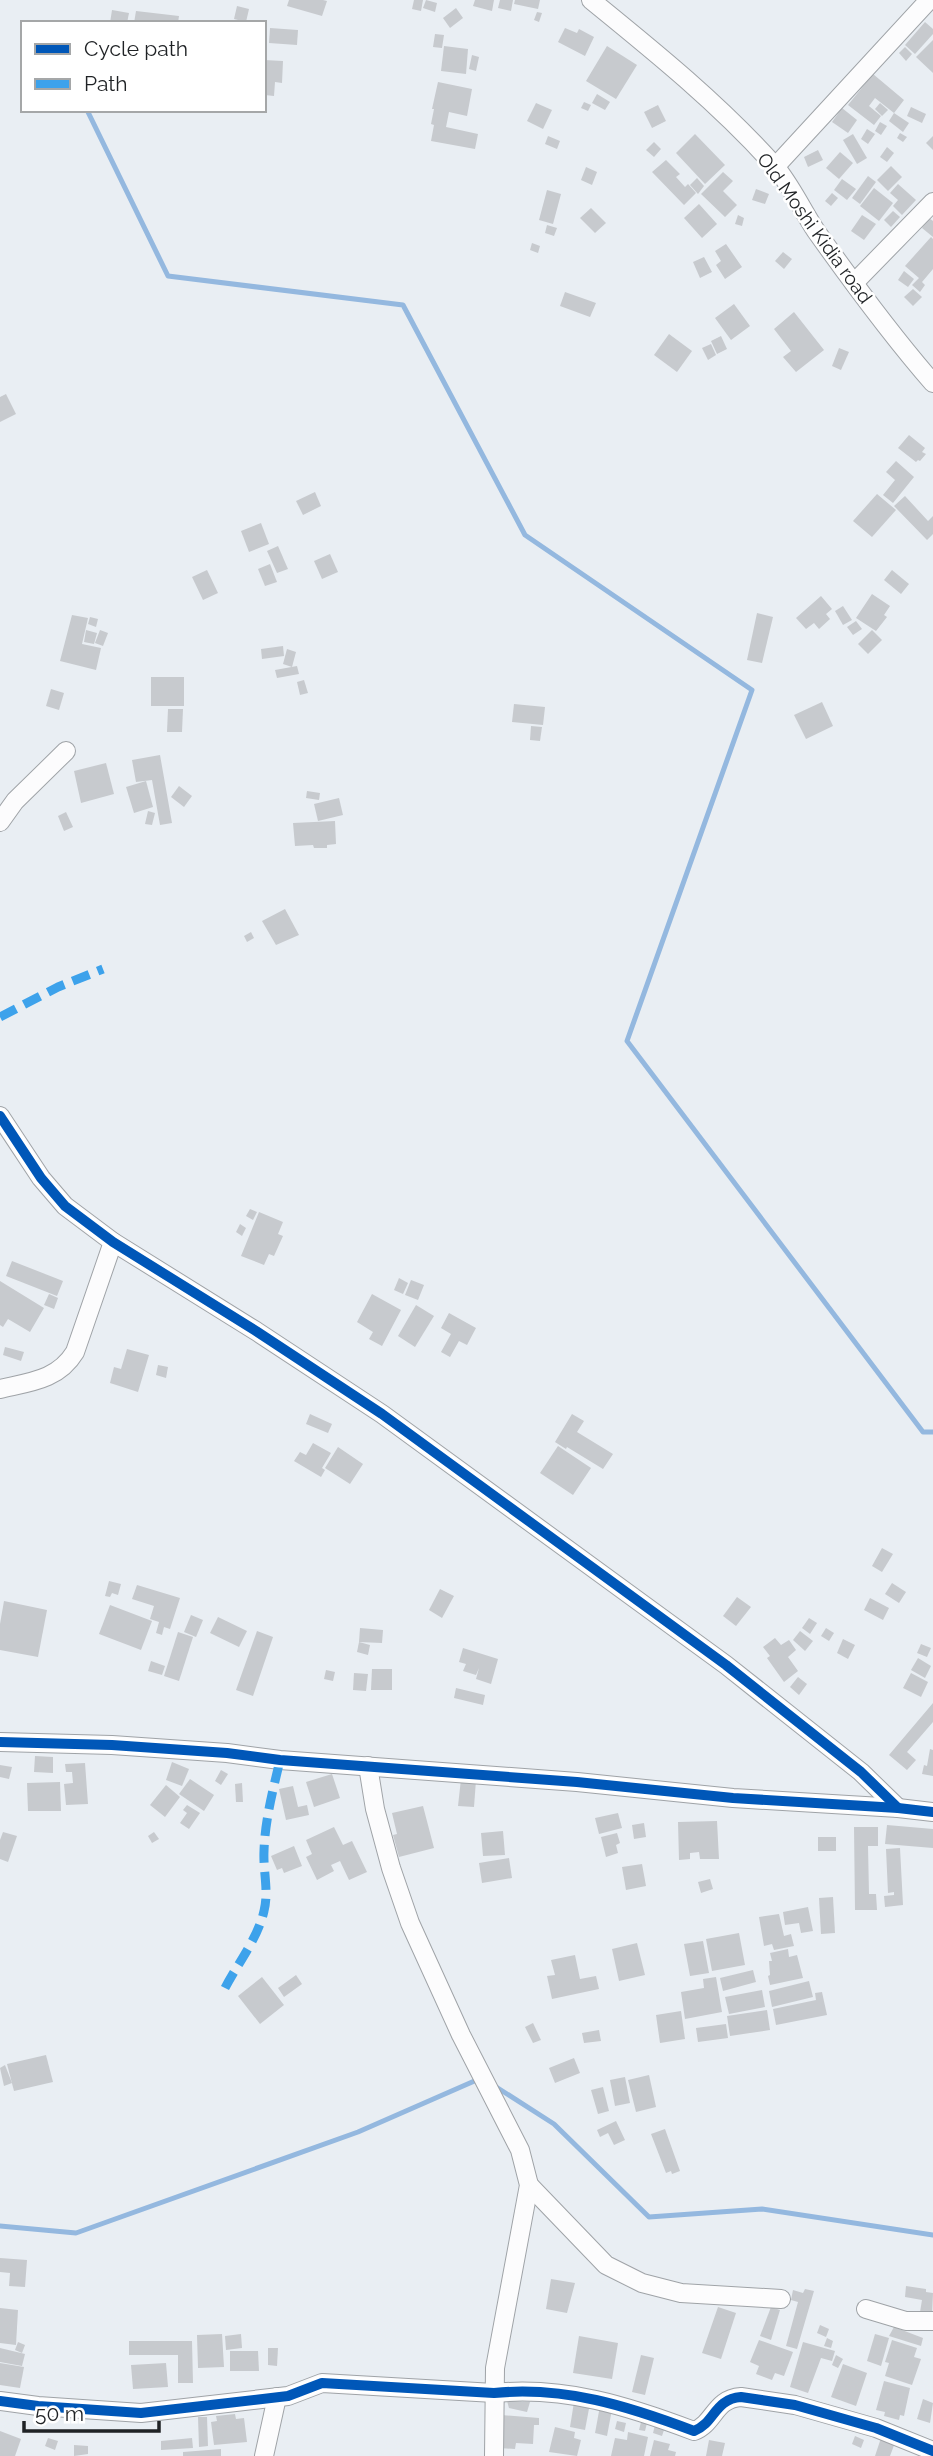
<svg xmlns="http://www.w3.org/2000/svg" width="933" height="2456" font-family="Raleway,sans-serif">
<rect width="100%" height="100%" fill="#e9eef3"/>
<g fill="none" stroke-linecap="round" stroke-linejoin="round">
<g stroke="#94b8df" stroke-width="5">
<polyline points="87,110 168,276 403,305 525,535 752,690 627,1041 923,1432 933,1432"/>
<polyline points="493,2085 554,2124 649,2217 762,2209 933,2235"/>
<polyline points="0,2226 76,2233 358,2132 479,2079"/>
</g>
</g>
<g fill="#c7cace">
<polygon points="289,0 323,0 327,1 322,16 287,6"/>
<polygon points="414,0 423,0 421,11 412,9"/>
<polygon points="426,0 437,3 435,12 423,8"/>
<polygon points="475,0 494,0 492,11 473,6"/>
<polygon points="500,0 513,0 511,11 498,8"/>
<polygon points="515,0 540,0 538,9 514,4"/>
<polygon points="237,6 249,9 246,22 234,19"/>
<polygon points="456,8 463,18 450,28 443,18"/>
<polygon points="112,10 129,13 127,23 110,23"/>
<polygon points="136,11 179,16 178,23 134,23"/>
<polygon points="537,12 542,13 539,22 534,20"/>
<polygon points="925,22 933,29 933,34 915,54 905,45"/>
<polygon points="270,28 298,30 297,45 269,43"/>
<polygon points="565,28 577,33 579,29 594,37 585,56 558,42"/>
<polygon points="435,34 444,35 442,48 433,47"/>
<polygon points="933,40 933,73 916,57"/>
<polygon points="444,46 468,49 466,74 441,71"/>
<polygon points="607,46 637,65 616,99 586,81"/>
<polygon points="905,47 912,54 906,61 899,53"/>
<polygon points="472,55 479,57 476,71 469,69"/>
<polygon points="264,60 283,61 282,83 275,82 274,96 265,95"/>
<polygon points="873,74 904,100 894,113 875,98 869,106 881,116 874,125 848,105"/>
<polygon points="438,82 472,89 467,116 449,112 446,127 478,134 475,149 431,141 434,125 431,124 434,109 432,109"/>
<polygon points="597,94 610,102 605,110 592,103"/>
<polygon points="584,102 591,105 588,111 581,108"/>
<polygon points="536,103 552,110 543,129 527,121"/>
<polygon points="880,103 888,110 882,116 875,109"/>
<polygon points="658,105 666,121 652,128 644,112"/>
<polygon points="911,107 926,114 922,123 907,116"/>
<polygon points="842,108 857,120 848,133 832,122"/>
<polygon points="894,113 909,123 903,132 889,121"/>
<polygon points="880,122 887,126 881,135 875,131"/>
<polygon points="867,129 875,134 868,144 861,139"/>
<polygon points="900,133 907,137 903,142 897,138"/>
<polygon points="695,134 725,165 705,184 676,153"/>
<polygon points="853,134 867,158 857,164 843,140"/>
<polygon points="548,136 560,141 557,149 545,144"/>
<polygon points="933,136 933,150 926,143"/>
<polygon points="654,142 661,149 654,157 646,150"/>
<polygon points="887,147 894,153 887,162 880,157"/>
<polygon points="818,150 823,160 808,167 804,157"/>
<polygon points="840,152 853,163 839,179 826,168"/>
<polygon points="666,160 680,174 676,177 685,187 688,184 696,193 684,205 652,172"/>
<polygon points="891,166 902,177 888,191 877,180"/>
<polygon points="586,167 597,172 592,185 581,180"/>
<polygon points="723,172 733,181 723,191 737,205 725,217 701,194"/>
<polygon points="868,176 876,182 860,204 852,198"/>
<polygon points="697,178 704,186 698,194 690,185"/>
<polygon points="842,179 856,189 847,200 834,190"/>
<polygon points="898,184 916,200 902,215 893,206 898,200 890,193"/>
<polygon points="874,188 893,203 879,221 860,206"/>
<polygon points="756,189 769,194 765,204 752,200"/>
<polygon points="547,190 561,194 553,224 539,220"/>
<polygon points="832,193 838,198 831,206 825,201"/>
<polygon points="699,204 717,224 702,238 684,218"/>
<polygon points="591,208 606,223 595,233 580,218"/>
<polygon points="893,211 900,217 891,227 884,220"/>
<polygon points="738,215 744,218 742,226 735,224"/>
<polygon points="862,215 876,224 864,240 851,231"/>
<polygon points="929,218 933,221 933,237 922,228"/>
<polygon points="547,225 557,228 554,236 545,233"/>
<polygon points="931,237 933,239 933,269 922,282 925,285 920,292 912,285 919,278 905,266"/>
<polygon points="532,243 540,246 538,253 530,250"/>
<polygon points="726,244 742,267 725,279 716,265 721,261 715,251"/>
<polygon points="783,252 792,259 784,269 775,261"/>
<polygon points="704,257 712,272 700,278 693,262"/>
<polygon points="904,271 914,279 908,287 898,280"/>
<polygon points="913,289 922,297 913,306 904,297"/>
<polygon points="565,292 596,303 590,317 560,306"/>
<polygon points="734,304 750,326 731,340 715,318"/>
<polygon points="794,312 824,350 796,372 783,357 791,351 774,329"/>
<polygon points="669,334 692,351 677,372 654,355"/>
<polygon points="721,336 727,349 717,354 711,341"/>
<polygon points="711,344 716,355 708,360 702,348"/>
<polygon points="839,348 849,352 841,370 832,366"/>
<polygon points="6,394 16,414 0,422 0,397"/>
<polygon points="909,435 925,448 922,452 926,454 920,461 918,460 916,462 898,448"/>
<polygon points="896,461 914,477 893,503 883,495 895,480 886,472"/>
<polygon points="315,492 321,506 303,515 296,501"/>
<polygon points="877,494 896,510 872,537 853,521"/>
<polygon points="905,496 928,521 933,516 933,534 927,540 894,506"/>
<polygon points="261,523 269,544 249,552 241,531"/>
<polygon points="278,546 288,569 277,573 267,551"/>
<polygon points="330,554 338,572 322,579 314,561"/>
<polygon points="270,564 277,582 265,586 258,569"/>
<polygon points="207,570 218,593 203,600 192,577"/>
<polygon points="892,570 909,584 901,594 884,580"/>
<polygon points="872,594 890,606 884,615 887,617 876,631 856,618"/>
<polygon points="821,596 832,609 826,614 830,619 819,629 814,623 806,629 796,618"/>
<polygon points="843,606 852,620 843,625 835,611"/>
<polygon points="757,613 773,617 762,663 747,660"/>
<polygon points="72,615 88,618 82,644 101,648 96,670 60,661"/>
<polygon points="90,617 98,619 96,627 88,624"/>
<polygon points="856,621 862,629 853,635 847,627"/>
<polygon points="86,630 97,633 94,644 84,642"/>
<polygon points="100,630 108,633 103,646 95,643"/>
<polygon points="872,630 882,640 868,654 858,644"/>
<polygon points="283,646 284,656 262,659 261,649"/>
<polygon points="287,649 296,652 292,667 283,664"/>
<polygon points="297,666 299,674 277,678 275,670"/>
<rect x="151" y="677" width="33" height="29"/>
<polygon points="304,680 308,693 300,695 297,682"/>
<polygon points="51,689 64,693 59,710 46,706"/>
<polygon points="822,702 833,726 806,739 794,715"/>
<polygon points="514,704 545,707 543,725 512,722"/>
<polygon points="168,709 183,709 182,732 167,732"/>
<polygon points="531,726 542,727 540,741 530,740"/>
<polygon points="160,755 172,823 160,825 152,780 136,782 132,760"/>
<polygon points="106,763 114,794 81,803 74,771"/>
<polygon points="146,781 153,807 134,813 126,787"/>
<polygon points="179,786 192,796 184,807 171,797"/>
<polygon points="307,791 320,793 319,800 306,798"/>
<polygon points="339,798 343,815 318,821 314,804"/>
<polygon points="148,811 155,813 152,825 145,824"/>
<polygon points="66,812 73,827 64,831 58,816"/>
<polygon points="335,821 336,844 327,845 327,848 314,848 313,845 295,846 293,823"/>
<polygon points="285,909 299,935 276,945 262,921"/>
<polygon points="251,932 254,938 247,942 244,936"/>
<polygon points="250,1209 257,1212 253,1220 246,1216"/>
<polygon points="259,1212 283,1222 278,1234 283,1236 274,1256 269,1254 264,1265 241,1256"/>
<polygon points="240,1224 246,1228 242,1236 236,1232"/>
<polygon points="12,1261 63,1281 57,1296 6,1276"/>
<polygon points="399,1278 408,1283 403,1294 394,1290"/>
<polygon points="411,1280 424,1285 418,1300 405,1295"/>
<polygon points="0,1281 44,1308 30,1332 8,1319 3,1327 0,1325"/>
<polygon points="49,1294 58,1298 54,1309 44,1305"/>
<polygon points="372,1294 401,1310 382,1346 369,1339 373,1332 357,1322"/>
<polygon points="416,1305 434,1316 415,1347 398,1336"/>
<polygon points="449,1313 476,1328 467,1345 459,1341 450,1357 441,1352 451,1334 441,1328"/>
<polygon points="5,1347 24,1352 21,1361 3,1355"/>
<polygon points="127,1349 149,1355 138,1392 110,1383 114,1367 121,1369"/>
<polygon points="158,1365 168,1367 166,1378 156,1375"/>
<polygon points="310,1414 332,1424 328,1433 306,1424"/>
<polygon points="572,1414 584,1421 577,1432 613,1454 603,1469 567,1447 566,1449 555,1442"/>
<polygon points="313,1443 331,1453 322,1468 325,1470 321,1477 294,1461 300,1452 306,1455"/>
<polygon points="558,1446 591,1468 573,1495 540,1473"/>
<polygon points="338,1447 363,1464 350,1484 325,1468"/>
<polygon points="882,1548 893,1554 882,1572 872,1566"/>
<polygon points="109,1581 121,1584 118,1595 112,1593 110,1597 105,1596"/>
<polygon points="892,1583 906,1592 899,1603 885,1594"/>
<polygon points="137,1585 180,1598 170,1629 164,1627 162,1635 156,1633 159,1622 150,1619 154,1606 132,1599"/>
<polygon points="440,1589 454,1596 442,1618 429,1610"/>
<polygon points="737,1597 751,1607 736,1626 723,1616"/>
<polygon points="870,1598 889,1608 883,1620 864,1610"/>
<polygon points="4,1601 47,1610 38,1657 0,1650 0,1624"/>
<polygon points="110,1605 152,1621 141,1650 99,1634"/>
<polygon points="191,1615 203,1620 196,1637 184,1632"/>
<polygon points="218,1617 247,1631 239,1647 210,1633"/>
<polygon points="809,1618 817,1623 810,1634 802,1628"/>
<polygon points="360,1628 383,1630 382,1643 359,1642"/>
<polygon points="826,1628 834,1633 829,1641 821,1636"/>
<polygon points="257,1631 273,1637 253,1696 236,1690"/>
<polygon points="800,1631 813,1641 805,1651 793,1640"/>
<polygon points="178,1632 193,1637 179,1681 164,1676"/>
<polygon points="775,1638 781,1645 789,1640 796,1650 788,1657 798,1671 784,1682 767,1658 770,1656 763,1647"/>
<polygon points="843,1639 855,1645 848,1659 837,1653"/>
<polygon points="359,1642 370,1645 368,1655 357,1652"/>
<polygon points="921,1644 931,1648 927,1657 917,1653"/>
<polygon points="463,1648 498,1659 491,1684 476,1679 479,1668 476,1675 463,1671 466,1664 459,1662"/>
<polygon points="918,1658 931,1666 925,1678 911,1670"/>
<polygon points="151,1661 165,1666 162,1675 148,1671"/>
<polygon points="372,1669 392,1669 392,1690 371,1690"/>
<polygon points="326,1670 335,1672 333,1681 324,1679"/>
<polygon points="354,1673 368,1674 366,1691 353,1690"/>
<polygon points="911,1673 928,1682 921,1697 903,1688"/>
<polygon points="798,1677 807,1684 799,1695 790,1687"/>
<polygon points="456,1688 485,1695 483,1705 454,1698"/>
<polygon points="933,1703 933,1722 907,1752 916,1760 907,1770 889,1755"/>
<polygon points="930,1749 933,1750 933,1776 922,1774 924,1765 927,1766"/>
<polygon points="35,1756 53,1757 53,1773 34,1772"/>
<polygon points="172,1762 189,1769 182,1786 166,1780"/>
<polygon points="85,1763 88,1804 66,1805 64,1784 73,1783 72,1772 66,1772 65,1764"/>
<polygon points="0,1765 12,1767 9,1779 0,1777"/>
<polygon points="221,1770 228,1774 221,1785 215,1781"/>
<polygon points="332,1774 340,1798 314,1807 306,1782"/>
<polygon points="190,1779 214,1795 204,1811 179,1794"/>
<polygon points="461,1779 476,1780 474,1807 458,1806"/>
<polygon points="60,1782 61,1811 28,1811 27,1783"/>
<polygon points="242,1783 243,1802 236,1802 235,1784"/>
<polygon points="166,1785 180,1797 165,1817 150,1805"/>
<polygon points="293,1786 298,1807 307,1805 309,1815 286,1820 279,1789"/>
<polygon points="187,1805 200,1813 189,1829 180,1823 187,1813 183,1810"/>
<polygon points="423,1806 434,1848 399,1857 393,1835 397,1834 392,1813"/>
<polygon points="618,1813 622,1828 599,1834 595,1818"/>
<polygon points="717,1821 719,1859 700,1859 699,1852 690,1853 690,1859 679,1860 678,1822"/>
<polygon points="644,1823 646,1837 634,1839 632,1825"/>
<polygon points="887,1825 933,1829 933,1848 885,1844"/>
<polygon points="334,1827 343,1845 352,1841 367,1872 349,1880 340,1861 331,1865 334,1871 317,1880 306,1857 312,1854 306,1840"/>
<polygon points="854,1827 878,1827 878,1846 868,1846 869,1894 876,1894 877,1910 855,1910"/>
<polygon points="503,1831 505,1855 483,1856 481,1833"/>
<polygon points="3,1832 17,1836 8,1862 0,1859 0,1840"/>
<polygon points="154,1832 159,1839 152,1843 148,1836"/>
<polygon points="617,1833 620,1843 616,1845 618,1853 606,1857 601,1837"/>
<rect x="818" y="1837" width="18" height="14"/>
<polygon points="294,1846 302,1866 284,1873 282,1868 277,1870 271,1856"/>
<polygon points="900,1848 903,1905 885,1907 884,1896 894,1895 894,1892 888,1893 886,1849"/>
<polygon points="509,1858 512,1878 482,1883 479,1863"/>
<polygon points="642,1864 646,1886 626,1890 622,1867"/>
<polygon points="710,1879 713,1889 701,1893 698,1882"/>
<polygon points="833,1897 835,1933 821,1934 819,1898"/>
<polygon points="808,1907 813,1931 801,1933 799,1923 785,1925 783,1912"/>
<polygon points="779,1914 784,1936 791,1934 794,1946 774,1950 772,1944 764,1946 759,1917"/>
<polygon points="739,1933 745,1965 712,1971 706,1939"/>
<polygon points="703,1941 709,1973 690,1976 684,1944"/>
<polygon points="637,1943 645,1975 619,1981 612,1949"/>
<polygon points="788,1949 789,1957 797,1955 803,1978 770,1985 768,1976 770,1975 769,1961 772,1961 770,1953"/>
<polygon points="575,1955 580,1979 596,1976 599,1989 552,1999 547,1976 555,1975 551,1960"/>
<polygon points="753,1970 756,1982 723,1991 720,1978"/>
<polygon points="296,1975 302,1984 284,1997 278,1988"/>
<polygon points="262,1977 284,2005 260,2024 238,1996"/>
<polygon points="716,1977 722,2012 685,2019 681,1992 704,1988 703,1979"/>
<polygon points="809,1981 813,1997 772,2007 769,1991"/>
<polygon points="762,1990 765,2007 729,2014 725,1997"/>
<polygon points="822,1992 827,2015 776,2025 773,2009 816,2000 815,1993"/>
<polygon points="767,2010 770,2030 730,2036 727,2016"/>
<polygon points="681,2011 685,2039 660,2043 656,2015"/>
<polygon points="533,2023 541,2040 533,2043 525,2027"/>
<polygon points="726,2024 728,2038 698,2042 696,2028"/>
<polygon points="599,2030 601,2041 584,2043 582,2033"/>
<polygon points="46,2055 53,2082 14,2091 7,2064"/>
<polygon points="574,2058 580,2073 555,2083 549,2068"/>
<polygon points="5,2065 12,2083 4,2086 0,2068"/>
<polygon points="649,2075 656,2107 636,2112 628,2080"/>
<polygon points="625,2077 630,2103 615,2106 610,2080"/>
<polygon points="603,2087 609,2111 598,2114 591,2090"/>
<polygon points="616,2121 625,2140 614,2145 608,2133 600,2137 597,2130"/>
<polygon points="665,2129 680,2171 672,2174 671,2171 666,2173 651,2134"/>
<polygon points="0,2258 27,2260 25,2287 9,2286 10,2273 0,2272"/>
<polygon points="551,2279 575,2283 567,2313 546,2309"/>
<polygon points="906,2286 926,2289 926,2292 933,2293 932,2315 920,2312 922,2300 905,2297"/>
<polygon points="805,2289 814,2291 797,2349 786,2346 798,2302 791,2300 793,2290 803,2293"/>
<polygon points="718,2307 736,2313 721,2359 702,2353"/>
<polygon points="771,2307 780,2310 771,2340 760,2336"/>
<polygon points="0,2308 18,2310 16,2345 0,2343"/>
<polygon points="820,2325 829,2329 826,2337 817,2333"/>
<polygon points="894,2327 923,2338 921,2346 889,2336"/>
<polygon points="222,2334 224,2367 198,2368 197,2335"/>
<polygon points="241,2334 242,2348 226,2350 225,2336"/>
<polygon points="875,2334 889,2338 881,2366 867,2361"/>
<polygon points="579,2336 618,2343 612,2379 573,2373"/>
<polygon points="827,2338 833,2341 831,2348 824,2346"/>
<polygon points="759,2340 793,2352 784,2376 775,2373 772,2380 756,2374 759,2366 750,2362"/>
<polygon points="892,2340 917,2348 914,2357 921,2359 912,2385 885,2376 889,2363 885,2362"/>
<polygon points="129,2341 192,2341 193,2383 178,2383 178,2355 129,2355"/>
<polygon points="18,2342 25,2345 22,2353 15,2350"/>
<polygon points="803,2342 835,2351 832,2361 821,2358 808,2393 790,2387"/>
<polygon points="0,2348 25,2354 22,2366 0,2362"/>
<polygon points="268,2348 278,2348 277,2366 268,2365"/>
<polygon points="230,2351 258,2351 259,2371 230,2371"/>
<polygon points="641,2355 654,2358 645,2395 632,2392"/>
<polygon points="836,2355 843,2359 838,2368 832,2365"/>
<polygon points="0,2363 24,2367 20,2388 0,2385"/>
<polygon points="166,2363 168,2387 133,2389 131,2365"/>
<polygon points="843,2364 867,2373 856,2406 831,2397"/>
<polygon points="884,2381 910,2388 904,2416 900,2415 899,2420 884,2416 885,2412 876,2410"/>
<polygon points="575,2396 591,2398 585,2430 570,2427"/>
<polygon points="923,2399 933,2403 930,2423 917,2419"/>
<polygon points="507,2401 530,2402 527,2412 509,2408"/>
<polygon points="613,2404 607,2436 595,2433 600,2406"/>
<polygon points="235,2414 236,2419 244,2418 247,2442 214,2445 211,2422 217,2421 216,2416"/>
<polygon points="501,2415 539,2418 539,2425 534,2425 533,2444 516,2443 515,2449 499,2448"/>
<polygon points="198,2417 207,2417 208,2446 199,2447"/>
<polygon points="617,2421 626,2423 624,2432 615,2429"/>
<polygon points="641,2422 647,2423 645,2431 639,2430"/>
<polygon points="655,2425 665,2427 662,2436 653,2433"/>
<polygon points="555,2427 575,2432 574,2438 581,2440 577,2456 549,2452"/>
<polygon points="0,2431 21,2439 15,2456 0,2456"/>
<polygon points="628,2432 648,2437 644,2456 611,2456 615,2438 627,2440"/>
<polygon points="882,2435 896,2440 890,2456 875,2456"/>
<polygon points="855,2436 864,2440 861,2448 852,2444"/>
<polygon points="48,2438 58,2441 55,2450 45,2446"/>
<polygon points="192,2438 193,2448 161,2450 161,2441"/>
<polygon points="654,2440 670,2444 668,2450 676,2452 675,2456 650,2456"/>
<polygon points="709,2440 725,2443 722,2456 706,2456"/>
<polygon points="74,2445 88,2446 88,2454 74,2456"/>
<polygon points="221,2449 221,2456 183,2456 183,2452"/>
</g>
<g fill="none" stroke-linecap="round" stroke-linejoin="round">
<g stroke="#9fa3a7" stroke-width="20">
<g id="minor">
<path d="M 591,0 C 655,52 718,103 773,164 C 790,183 802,210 816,231 C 853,283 891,335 933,383"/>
<polyline points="775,167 929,0"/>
<polyline points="854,283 933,202"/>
<polyline points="0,822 15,801 66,751"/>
<polyline points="0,1116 41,1178 65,1206 113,1242 256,1331 382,1414 726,1665 861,1772 898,1808"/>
<path d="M 0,1389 C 30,1382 58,1380 75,1352 L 113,1242"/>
<polyline points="0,1742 112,1745 227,1753 280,1760 577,1782 733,1798 898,1808 933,1812"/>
<polyline points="368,1766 375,1809 391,1868 410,1923 461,2035 520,2150 529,2185 495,2368 494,2456"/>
<polyline points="529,2185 606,2265 642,2283 681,2293 781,2299"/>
<polyline points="866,2309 906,2321 933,2321"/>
<path d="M 0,2401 L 38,2406 L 141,2413 L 288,2396 L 322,2383 L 494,2393 C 565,2386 628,2406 694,2431 C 715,2423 714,2399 741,2397 L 795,2405 L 876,2428 L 933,2451"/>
<polyline points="264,2456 277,2397"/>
</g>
</g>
<use href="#minor" stroke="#fcfcfd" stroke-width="18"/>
<g stroke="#3da2eb" stroke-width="9" stroke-dasharray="18 9" stroke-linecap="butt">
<polyline points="0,1017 58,987 103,969"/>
<path d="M 225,1988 C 238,1963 258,1938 264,1911 C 269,1891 263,1871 264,1851 C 265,1820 273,1790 280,1760"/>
</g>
<g stroke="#fff" stroke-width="15">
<g id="cycleway">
<polyline points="0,1116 41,1178 65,1206 113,1242 256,1331 382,1414 726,1665 861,1772 898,1808"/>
<polyline points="0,1742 112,1745 227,1753 280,1760 577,1782 733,1798 898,1808 933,1812"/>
<path d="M 0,2401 L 38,2406 L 141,2413 L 288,2396 L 322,2383 L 494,2393 C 565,2386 628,2406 694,2431 C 715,2423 714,2399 741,2397 L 795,2405 L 876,2428 L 933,2451"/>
</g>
</g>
<use href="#cycleway" stroke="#0057b8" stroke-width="10"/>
</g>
<g text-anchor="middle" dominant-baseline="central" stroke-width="5" stroke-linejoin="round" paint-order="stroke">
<g font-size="19" fill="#1f2225" stroke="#fff">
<text transform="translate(815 228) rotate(54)">Old Moshi Kidia road</text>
</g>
</g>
<rect x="21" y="21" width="245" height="91" fill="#ffffff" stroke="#a5a7a8" stroke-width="2"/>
<rect x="35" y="44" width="35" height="10" fill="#0057b8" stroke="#a5a7a8" stroke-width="2"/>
<text x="84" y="56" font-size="21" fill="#1f2225">Cycle path</text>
<rect x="35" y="79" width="35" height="10" fill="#3da2eb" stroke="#a5a7a8" stroke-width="2"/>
<text x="84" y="91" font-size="21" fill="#1f2225">Path</text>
<path d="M24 2421v10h135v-10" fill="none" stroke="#1f2225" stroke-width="3.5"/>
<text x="35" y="2421" font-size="21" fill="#1f2225" stroke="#ffffff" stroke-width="5" paint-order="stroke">50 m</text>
</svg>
